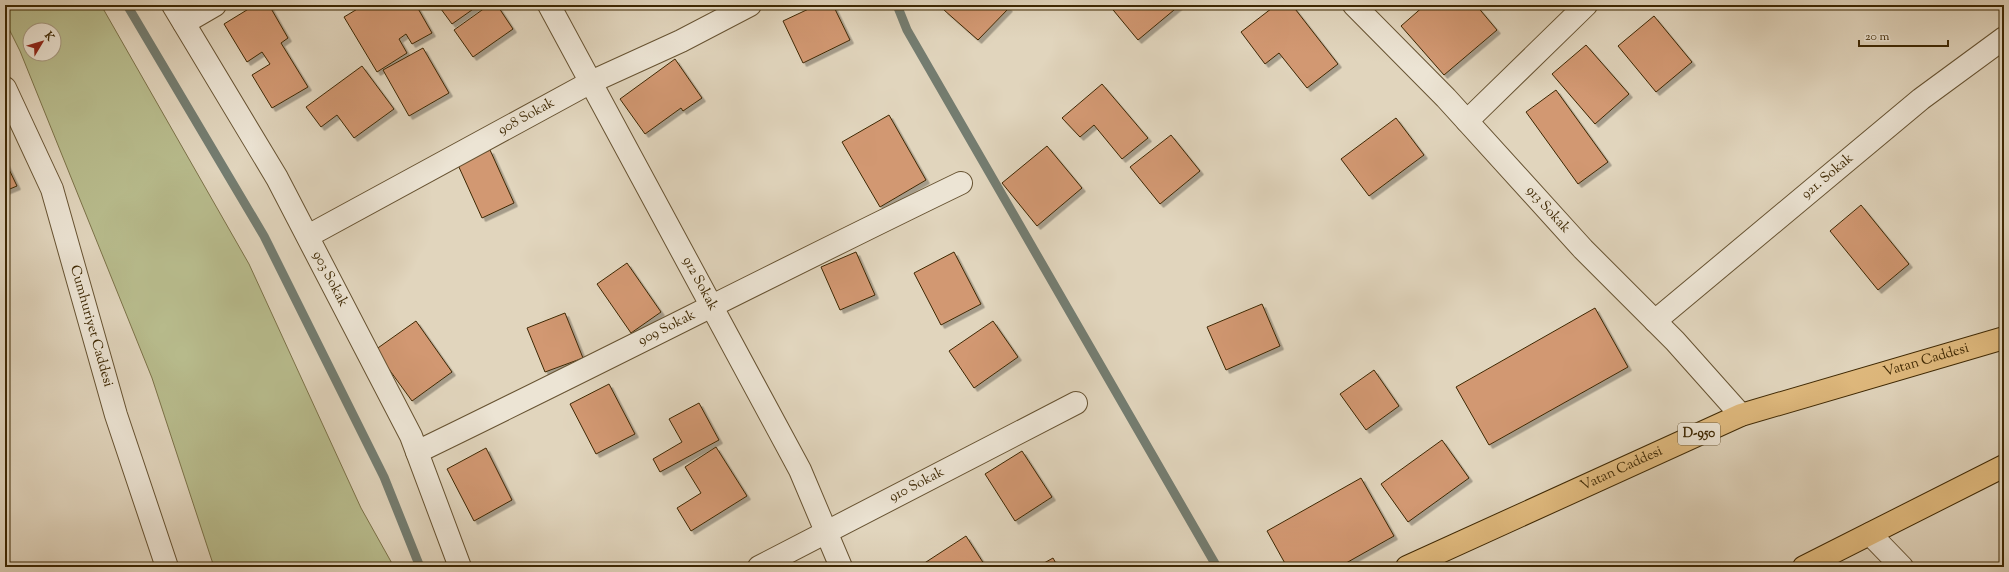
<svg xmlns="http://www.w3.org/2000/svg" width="2009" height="572" font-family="'Sorts Mill Goudy',serif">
<defs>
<filter id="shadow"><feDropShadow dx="3.5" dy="3.5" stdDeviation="0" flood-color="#0004"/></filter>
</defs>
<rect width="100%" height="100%" fill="#e1d5bd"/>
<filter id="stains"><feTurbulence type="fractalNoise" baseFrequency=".005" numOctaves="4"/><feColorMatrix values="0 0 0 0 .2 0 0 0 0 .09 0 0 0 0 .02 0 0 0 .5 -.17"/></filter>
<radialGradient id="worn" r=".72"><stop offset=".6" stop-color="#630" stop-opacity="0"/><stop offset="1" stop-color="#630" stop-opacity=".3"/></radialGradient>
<path fill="#b8bc8d" stroke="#7b7248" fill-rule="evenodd" d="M 5,5 L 101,5 L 249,264 L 361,508 L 394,567 L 214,567 L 152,378 L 20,51 L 5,21 ZM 30,30 L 54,30 L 54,54 L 30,54 Z"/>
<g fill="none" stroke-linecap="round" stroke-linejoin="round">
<g stroke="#747d71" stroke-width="9">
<polyline points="127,5 264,236 384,477 420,567"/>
<polyline points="897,5 907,30 1217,567"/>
</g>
</g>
<g fill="#d29872" stroke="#3e2803" filter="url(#shadow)">
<polygon points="255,5 269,5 288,38 281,43 308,87 272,108 252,75 270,64 262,52 247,62 224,24"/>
<polygon points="364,5 416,5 432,33 412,44 406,34 399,39 407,53 377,72 344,17"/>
<polygon points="438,5 479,5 452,24"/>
<polygon points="489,5 497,5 513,29 473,57 454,30"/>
<polygon points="817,5 833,5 850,40 803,63 783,21"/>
<polygon points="949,5 1006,5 1009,8 978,40 944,10"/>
<polygon points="1109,5 1180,5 1138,40"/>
<polygon points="1276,5 1292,5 1338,64 1307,88 1279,53 1265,64 1241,32"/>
<polygon points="1425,5 1476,5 1497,30 1444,75 1401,26"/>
<polygon points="1654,16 1692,62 1656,92 1618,46"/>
<polygon points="1586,45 1629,94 1595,124 1552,74"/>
<polygon points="423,48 449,93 409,116 383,70"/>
<polygon points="675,59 702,98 683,111 681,108 645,134 620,99"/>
<polygon points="362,66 394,109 354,138 337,115 321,127 306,107"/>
<polygon points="1102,84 1148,138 1122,159 1094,125 1080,137 1062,118"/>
<polygon points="1556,90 1608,162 1578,184 1526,112"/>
<polygon points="889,115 926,180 880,207 842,142"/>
<polygon points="1396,118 1424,155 1369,196 1341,159"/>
<polygon points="1171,135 1200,171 1160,204 1130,167"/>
<polygon points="1047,146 1082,188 1037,226 1002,183"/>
<polygon points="490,150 514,203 482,218 458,165"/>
<polygon points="5,161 17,186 5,191"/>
<polygon points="1861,205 1909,264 1878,290 1830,231"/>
<polygon points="856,252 875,295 840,310 821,267"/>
<polygon points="954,252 981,304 941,325 914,273"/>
<polygon points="627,263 661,312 631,333 597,284"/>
<polygon points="1262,304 1280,346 1226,370 1207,327"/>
<polygon points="1595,308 1628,367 1489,445 1456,387"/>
<polygon points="565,313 583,358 545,372 527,328"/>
<polygon points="416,321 452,372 412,401 375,350"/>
<polygon points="993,321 1018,357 974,388 949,351"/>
<polygon points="1374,370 1399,406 1366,430 1340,394"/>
<polygon points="609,384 635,434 596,454 570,404"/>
<polygon points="699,403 719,440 660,472 653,459 682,442 669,419"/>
<polygon points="1442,440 1469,478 1408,522 1381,484"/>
<polygon points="716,447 747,496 691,531 677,508 701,493 685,467"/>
<polygon points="486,448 512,500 474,521 447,469"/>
<polygon points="1022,451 1052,497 1015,521 985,474"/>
<polygon points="1361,478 1394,536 1339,567 1287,567 1267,531"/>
<polygon points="966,536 986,567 924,567 923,564"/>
<polygon points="1053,558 1058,567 1037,567"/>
</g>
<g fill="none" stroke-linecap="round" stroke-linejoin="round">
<g stroke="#675332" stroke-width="24">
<g id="minor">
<path id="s1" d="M 173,5 L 277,178 L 411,436 L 460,567"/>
<path id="s2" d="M 549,5 L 800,470 L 841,567"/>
<path id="s3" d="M 1354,5 L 1446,98 L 1583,249 L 1675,341 L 1741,415"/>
<polyline points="184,23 215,5"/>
<path id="s4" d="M 5,88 L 52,189 L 116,415 L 167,567"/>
<polyline points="1467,121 1586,5"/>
<path id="s5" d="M 308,236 L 591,82 L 681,41 L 750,5"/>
<path id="s6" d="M 1655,321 L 1921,99 L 2004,38"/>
<path id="s7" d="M 417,452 C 599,364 779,271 961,183"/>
<polyline points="1870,534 1902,567"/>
<path id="s8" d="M 759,567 L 1076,403"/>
</g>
</g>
<g stroke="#3e2803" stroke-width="24">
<g id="trunk">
<path id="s9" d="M 1407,567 L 1741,415 L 2004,338"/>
<polyline points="1804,567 2004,466"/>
</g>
</g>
<use href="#minor" stroke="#ece4d4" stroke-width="22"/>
<use href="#trunk" stroke="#e0ba7e" stroke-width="22"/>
</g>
<g text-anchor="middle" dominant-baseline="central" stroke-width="3" stroke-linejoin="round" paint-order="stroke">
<rect fill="#ece4d4" stroke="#726042" stroke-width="1" x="1678" y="423" width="42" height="22" rx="3"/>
<g font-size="13" font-weight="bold" fill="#3e2803">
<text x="1699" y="434">D-950</text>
</g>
<g font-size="14" fill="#3e2803" stroke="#ece4d4">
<text stroke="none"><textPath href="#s5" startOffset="249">908 Sokak</textPath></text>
<text stroke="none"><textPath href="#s6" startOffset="225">921. Sokak</textPath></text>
<text stroke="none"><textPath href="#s3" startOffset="282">913 Sokak</textPath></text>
<text stroke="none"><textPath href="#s1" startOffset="316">903 Sokak</textPath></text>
<text stroke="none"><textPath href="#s2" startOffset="317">912 Sokak</textPath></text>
<text stroke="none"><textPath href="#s4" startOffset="254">Cumhuriyet Caddesi</textPath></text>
<text stroke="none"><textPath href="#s7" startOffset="279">909 Sokak</textPath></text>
<text stroke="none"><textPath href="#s9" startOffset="560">Vatan Caddesi</textPath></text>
<text stroke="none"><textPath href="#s9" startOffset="236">Vatan Caddesi</textPath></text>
<text stroke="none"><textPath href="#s8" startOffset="178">910 Sokak</textPath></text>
</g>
</g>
<rect width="2009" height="572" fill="none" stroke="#e1d5bd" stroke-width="20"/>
<rect x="6" y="6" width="1997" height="560" fill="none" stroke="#3e2803" stroke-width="2"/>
<rect x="10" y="10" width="1989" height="552" fill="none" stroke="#3e2803"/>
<g transform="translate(42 42) rotate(52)"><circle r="19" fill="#ece4d4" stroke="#a69980"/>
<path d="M0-3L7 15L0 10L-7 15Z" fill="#8f2418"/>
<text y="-6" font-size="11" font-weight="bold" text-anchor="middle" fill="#3e2803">K</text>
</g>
<path d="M1859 40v6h89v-6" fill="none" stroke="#3e2803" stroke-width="2"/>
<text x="1865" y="40" font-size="12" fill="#3e2803" stroke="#ece4d4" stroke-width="3" paint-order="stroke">20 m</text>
<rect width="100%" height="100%" filter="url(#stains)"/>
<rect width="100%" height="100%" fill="url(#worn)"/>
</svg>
